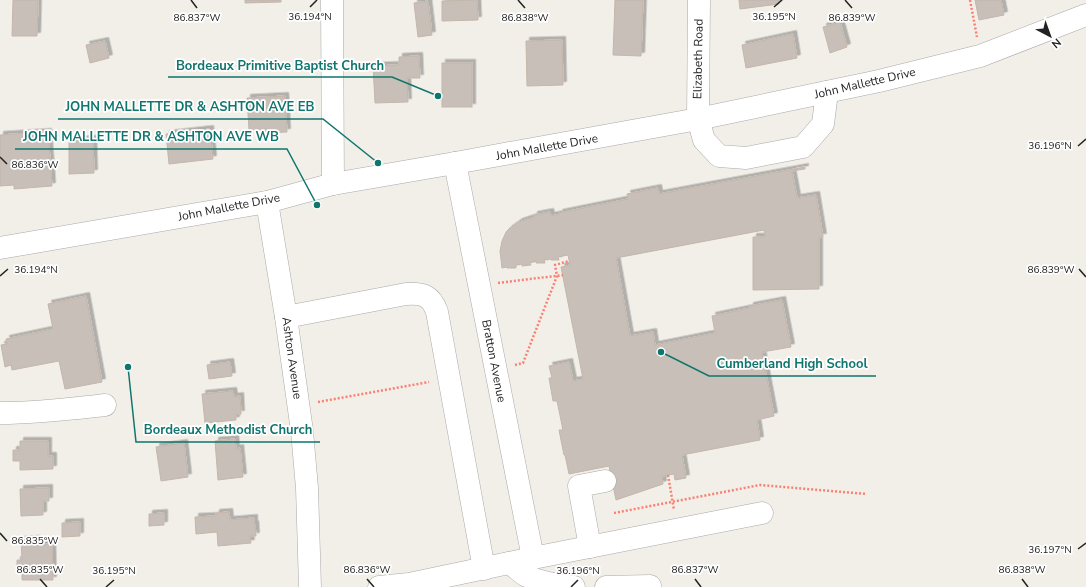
<svg xmlns="http://www.w3.org/2000/svg" width="1086" height="587" font-family="'Nunito Sans',sans-serif">
<defs>
<filter id="shadow"><feDropShadow dx="3.5" dy="-3.5" stdDeviation="0" flood-color="#0004"/></filter>
</defs>
<rect width="100%" height="100%" fill="#f2efe9"/>
<g fill="#c7bfb8" stroke="#c4b6ab" filter="url(#shadow)">
<polygon points="13,0 38,0 37,36 12,36"/>
<polygon points="245,0 281,0 281,2 245,3"/>
<polygon points="477,0 478,20 442,21 442,1"/>
<polygon points="615,0 643,0 641,56 613,55"/>
<polygon points="739,0 778,0 779,4 740,9"/>
<polygon points="975,0 1001,0 1004,15 979,20"/>
<polygon points="428,1 432,35 418,37 414,3"/>
<polygon points="840,22 847,47 830,53 823,27"/>
<polygon points="793,34 797,58 746,68 742,45"/>
<polygon points="562,40 563,85 527,86 526,41"/>
<polygon points="105,41 109,58 90,63 86,45"/>
<polygon points="419,56 420,78 407,78 408,102 375,103 373,66 399,65 399,57"/>
<rect x="442" y="63" width="30" height="44"/>
<polygon points="285,96 287,132 266,133 265,129 249,130 247,98"/>
<polygon points="210,129 213,159 169,164 166,134"/>
<polygon points="48,132 52,186 14,189 14,185 0,186 0,135"/>
<polygon points="93,139 94,173 69,174 69,140"/>
<polygon points="805,167 805,169 792,171 797,198 816,195 823,237 819,237 819,289 753,290 753,237 765,237 764,230 616,258 630,336 653,332 655,345 715,333 712,316 750,308 750,306 782,300 791,347 762,352 774,416 757,420 760,440 682,455 686,478 675,480 674,474 662,476 663,484 616,500 609,466 569,474 565,455 564,455 559,430 563,430 557,401 553,401 549,378 552,378 549,366 569,362 573,381 583,379 561,267 570,265 568,255 558,257 559,260 551,260 550,259 544,260 545,263 536,263 536,261 530,263 531,265 522,266 522,264 516,265 516,268 507,268 507,267 502,268 500,251 502,241 506,232 509,229 519,222 534,217 534,215 550,212 551,216 560,214 559,213 628,199 627,194 658,188 659,194"/>
<polygon points="86,296 102,382 65,389 59,361 12,370 11,365 5,367 1,345 7,344 6,339 53,329 48,304"/>
<polygon points="230,362 232,376 209,379 207,365"/>
<polygon points="233,391 234,397 240,396 241,414 236,414 236,420 205,423 202,394"/>
<polygon points="235,439 236,449 240,448 243,477 218,480 215,441"/>
<polygon points="20,441 48,441 48,456 53,456 53,469 20,470 20,461 13,461 13,450 20,450"/>
<polygon points="184,443 188,477 161,481 156,447"/>
<polygon points="49,488 49,501 43,501 43,515 21,516 20,489"/>
<polygon points="229,512 230,520 254,518 254,525 255,524 256,536 250,536 251,543 218,546 217,532 196,534 195,517 216,516 216,513"/>
<polygon points="164,513 164,525 149,526 149,514"/>
<polygon points="80,522 80,536 62,537 62,523"/>
<polygon points="37,539 37,545 52,544 53,580 22,580 22,569 17,569 17,560 22,560 21,540"/>
</g>
<g fill="none" stroke-linecap="round" stroke-linejoin="round">
<g stroke="#a9a9a9" stroke-width="23">
<g id="minor">
<polyline points="332,0 333,184"/>
<polyline points="699,0 698,119 704,140 719,156 746,158 803,147 823,124 827,92"/>
<polyline points="455,163 533,558"/>
<polyline points="267,202 286,317 302,431 307,488 310,587"/>
<polyline points="0,248 267,202 333,184 455,163 698,119 879,81 980,56 1086,15"/>
<path d="M 286,317 L 406,294 C 423,293 431,295 437,312 L 484,569"/>
<path d="M 0,413 C 37,413 69,409 105,405"/>
<polyline points="590,547 579,486 605,481"/>
<path d="M 510,563 C 515,567 520,572 525,575 C 540,583 558,585 574,587"/>
<polyline points="379,587 409,584 533,558 762,513"/>
<polyline points="606,587 650,586"/>
</g>
</g>
<g stroke="#fa8072" stroke-width="2.5" stroke-dasharray="2 2" stroke-linecap="butt">
<polyline points="970,0 977,37"/>
<polyline points="498,283 563,275"/>
<polyline points="515,365 523,363 557,276 555,265 569,261"/>
<polyline points="318,402 429,382"/>
<polyline points="668,475 674,510"/>
<polyline points="614,513 760,485 867,494"/>
</g>
<use href="#minor" stroke="#fff" stroke-width="22"/>
</g>
<path fill="none" stroke="#222" stroke-width="1.5" d="M 191,0 L 197,8M 518,0 L 525,8M 845,0 L 852,8M 310,7 L 317,0M 774,7 L 782,0M 1078,146 L 1086,139M 0,157 L 7,164M 1079,269 L 1086,277M 0,276 L 8,269M 0,533 L 7,541M 1078,549 L 1086,543M 40,579 L 47,587M 367,579 L 374,587M 695,579 L 701,587M 1022,579 L 1028,587M 106,587 L 114,580M 571,587 L 578,580"/>
<g text-anchor="middle" dominant-baseline="central" stroke-width="3.5" stroke-linejoin="round" paint-order="stroke">
<g font-size="12" fill="#222" stroke="#fff">
<text transform="translate(698 59) rotate(-89)">Elizabeth Road</text>
<text transform="translate(865 83) rotate(-13)">John Mallette Drive</text>
<text transform="translate(547 147) rotate(-10)">John Mallette Drive</text>
<text transform="translate(229 207) rotate(-11)">John Mallette Drive</text>
<text transform="translate(292 358) rotate(82)">Ashton Avenue</text>
<text transform="translate(494 361) rotate(79)">Bratton Avenue</text>
</g>
</g>
<g font-size="10" text-anchor="middle" fill="#222" stroke="#fff" stroke-width="3.5" stroke-linejoin="round" paint-order="stroke">
<text x="310" y="20">36.194°N</text>
<text x="774" y="20">36.195°N</text>
<text x="197" y="21">86.837°W</text>
<text x="525" y="21">86.838°W</text>
<text x="852" y="21">86.839°W</text>
<text x="1050" y="149">36.196°N</text>
<text x="35" y="168">86.836°W</text>
<text x="36" y="273">36.194°N</text>
<text x="1051" y="273">86.839°W</text>
<text x="35" y="544">86.835°W</text>
<text x="1050" y="553">36.197°N</text>
<text x="40" y="573">86.835°W</text>
<text x="367" y="573">86.836°W</text>
<text x="695" y="573">86.837°W</text>
<text x="1022" y="573">86.838°W</text>
<text x="114" y="574">36.195°N</text>
<text x="578" y="574">36.196°N</text>
</g>
<path fill="none" stroke="#0f766e" stroke-width="1.5" d="M438 96L392 77H168M378 163L323 119H58M317 205L287 149H15M661 352L709 376H876M128 367L136 442H320"/>
<g fill="#0f766e" stroke="#fff" stroke-width="1.5">
<circle cx="438" cy="96" r="4"/>
<circle cx="378" cy="163" r="4"/>
<circle cx="317" cy="205" r="4"/>
<circle cx="661" cy="352" r="4"/>
<circle cx="128" cy="367" r="4"/>
</g>
<g font-size="13" text-anchor="middle" font-weight="bold" fill="#0f766e" stroke="#fff" stroke-width="3.5" stroke-linejoin="round" paint-order="stroke">
<text x="280" y="70">Bordeaux Primitive Baptist Church</text>
<text x="190" y="111">JOHN MALLETTE DR &amp; ASHTON AVE EB</text>
<text x="151" y="141">JOHN MALLETTE DR &amp; ASHTON AVE WB</text>
<text x="792" y="368">Cumberland High School</text>
<text x="228" y="434">Bordeaux Methodist Church</text>
</g>
<g transform="translate(1050 36) rotate(139)" stroke="#ffffff" stroke-width="3" paint-order="stroke">
<path d="M0-3L7 15L0 10L-7 15Z" fill="#222222"/>
<text y="-6" font-size="11" font-weight="bold" text-anchor="middle" fill="#222222">N</text>
</g>
</svg>
